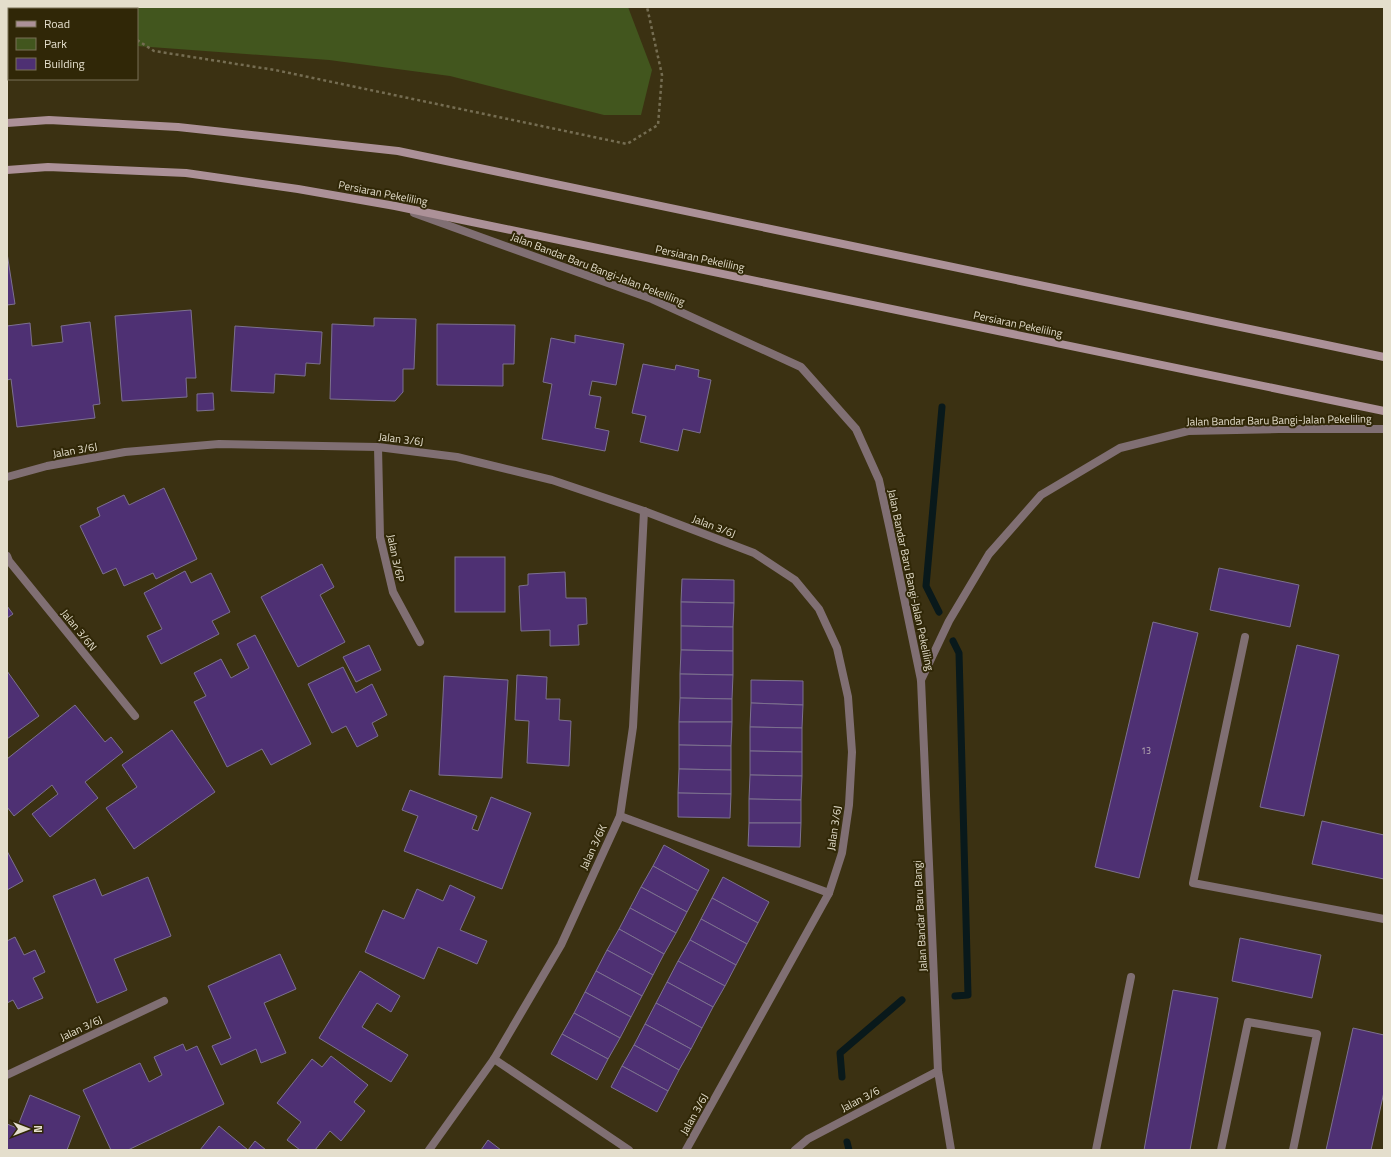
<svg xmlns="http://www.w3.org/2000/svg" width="1391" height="1157" font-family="'Titillium Web',sans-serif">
<rect width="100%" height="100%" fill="#3b3112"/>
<polygon fill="#42561e" points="7,7 628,7 652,70 641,115 604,115 450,76 329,60 137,46 137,9 9,9 9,37 7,37"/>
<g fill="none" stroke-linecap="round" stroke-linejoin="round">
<g stroke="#09191b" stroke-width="7">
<polyline points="939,612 926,586 942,407"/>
<polyline points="953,641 959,653 968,995 955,996"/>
<polyline points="842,1077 840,1053 902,1000"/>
<polyline points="847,1142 849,1150"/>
</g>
</g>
<g fill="#4e3073" stroke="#7c708f">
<polygon points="7,253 15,304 7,305"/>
<polygon points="191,310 196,378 186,378 187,397 122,401 115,316"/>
<polygon points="374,318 416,319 414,369 403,369 403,392 395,401 330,399 332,324 374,326"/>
<polygon points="90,322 100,404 93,405 95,418 17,427 11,379 7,380 7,326 30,323 32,346 63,342 61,326"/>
<polygon points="437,324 515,325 514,364 503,364 503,386 437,385"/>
<polygon points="235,326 322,332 320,364 306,363 305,376 275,374 274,393 231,391"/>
<polygon points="575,335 624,344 616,385 592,381 589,395 601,397 595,428 609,431 605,451 542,439 552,384 543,382 551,338 575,343"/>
<polygon points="643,364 675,370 676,365 699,370 698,377 711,380 700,433 683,429 678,451 640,442 646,416 632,413"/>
<polygon points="213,393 214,410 197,411 197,394"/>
<polygon points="164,488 197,559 156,579 153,573 124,586 116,568 103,574 80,526 100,516 97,508 124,495 129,505"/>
<rect x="455" y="557" width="50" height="55"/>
<polygon points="322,564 334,587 320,595 345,642 298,667 261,597"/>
<polygon points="1219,568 1299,585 1290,627 1210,610"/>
<polygon points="185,571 191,583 211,573 230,612 212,621 219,634 161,664 147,636 162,629 144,593"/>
<polygon points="565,572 566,598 586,598 587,624 578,625 579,645 550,646 550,630 521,631 519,586 528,585 528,574"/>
<polygon points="682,579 734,580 734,603 681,602"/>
<polygon points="681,602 734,603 733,627 681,626"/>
<polygon points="7,606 13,614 7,618"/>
<polygon points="1153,622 1198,633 1139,878 1095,867"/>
<polygon points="681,626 733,627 733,651 681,650"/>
<polygon points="255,635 311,744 271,765 262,749 227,767 194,702 206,696 194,673 221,659 231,678 249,668 237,644"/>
<polygon points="369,645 381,670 356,682 343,657"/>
<polygon points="1297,645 1339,655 1304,816 1260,807"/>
<polygon points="681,650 733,651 733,675 680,674"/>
<polygon points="343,667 356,693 372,684 387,715 372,723 378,736 357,747 346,726 332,733 308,684"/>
<polygon points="7,671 39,716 7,739"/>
<polygon points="680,674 733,675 732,699 680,698"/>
<polygon points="517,675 547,677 546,699 560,699 559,720 571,721 569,766 527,763 529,721 515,720"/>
<polygon points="444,676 508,680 502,778 439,775"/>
<polygon points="751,680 803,681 803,705 751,703"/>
<polygon points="680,698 732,699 732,722 679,722"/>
<polygon points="751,703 803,705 802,728 750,727"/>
<polygon points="75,705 105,742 111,737 123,752 85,782 98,798 50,837 32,814 58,794 52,785 14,816 7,807 7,759"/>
<polygon points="679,722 732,722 731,746 679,745"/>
<polygon points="750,727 802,728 802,752 750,751"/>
<polygon points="172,730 215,792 134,849 106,808 137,787 122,765"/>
<polygon points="679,745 731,746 731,770 679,769"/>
<polygon points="750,751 802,752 802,776 750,775"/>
<polygon points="679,769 731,770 731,794 678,793"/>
<polygon points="750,775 802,776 801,800 749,799"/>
<polygon points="410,790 477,816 472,829 478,831 491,797 531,813 502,889 404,851 418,816 402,810"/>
<polygon points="678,793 731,794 730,818 678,817"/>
<polygon points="749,799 801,800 801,823 749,823"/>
<polygon points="1322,821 1384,835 1384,879 1312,864"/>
<polygon points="749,823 801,823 800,847 748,846"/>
<polygon points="664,845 709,870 698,891 653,866"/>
<polygon points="7,851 23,881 7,890"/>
<polygon points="653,866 698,891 687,912 641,887"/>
<polygon points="148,877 171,936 114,959 127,990 97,1003 53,896 95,879 102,896"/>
<polygon points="723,877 769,902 758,923 712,898"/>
<polygon points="450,885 475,897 460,930 487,941 477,964 438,947 424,979 365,952 383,910 404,919 417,889 443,901"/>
<polygon points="641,887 687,912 676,933 630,908"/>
<polygon points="712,898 758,923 747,944 701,919"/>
<polygon points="630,908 676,933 664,954 619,929"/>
<polygon points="701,919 747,944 736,965 690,940"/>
<polygon points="619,929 664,954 653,975 607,950"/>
<polygon points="15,937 24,955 35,950 45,972 33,978 43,998 18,1009 13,1000 7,1003 7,941"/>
<polygon points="1240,938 1321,955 1312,998 1232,981"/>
<polygon points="690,940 736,965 725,986 678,961"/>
<polygon points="607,950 653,975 642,996 596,971"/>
<polygon points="280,954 296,989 264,1003 286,1053 261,1063 256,1049 221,1065 212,1046 231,1038 208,986"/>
<polygon points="678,961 725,986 713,1007 667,982"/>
<polygon points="360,971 400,996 391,1012 377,1003 362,1027 408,1055 391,1082 319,1038"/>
<polygon points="596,971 642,996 631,1017 585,992"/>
<polygon points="667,982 713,1007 702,1028 656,1003"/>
<polygon points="1173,990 1218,998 1190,1150 1144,1150"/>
<polygon points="585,992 631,1017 620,1038 574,1013"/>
<polygon points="656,1003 702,1028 691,1049 645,1024"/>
<polygon points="574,1013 620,1038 608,1059 562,1034"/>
<polygon points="645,1024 691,1049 679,1070 634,1045"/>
<polygon points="1353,1028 1384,1035 1384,1092 1371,1150 1326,1150"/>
<polygon points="562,1034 608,1059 597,1080 551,1054"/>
<polygon points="183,1044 186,1051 197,1046 224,1104 128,1150 111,1150 83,1090 140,1063 149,1082 162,1075 154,1057"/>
<polygon points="634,1045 679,1070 668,1091 622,1066"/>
<polygon points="331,1056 368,1085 354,1102 365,1111 341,1141 330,1131 315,1150 300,1150 287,1140 301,1122 277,1103 312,1059 322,1067"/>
<polygon points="622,1066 668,1091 657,1112 611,1087"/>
<polygon points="30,1095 80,1116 67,1150 7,1150 7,1124 17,1128"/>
<polygon points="219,1126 248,1150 255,1141 266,1150 200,1150"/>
<polygon points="488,1140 501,1150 481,1150"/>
</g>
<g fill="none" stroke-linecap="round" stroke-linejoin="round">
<g stroke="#756d52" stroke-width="2.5" stroke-dasharray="3 3" stroke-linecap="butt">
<polyline points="74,7 79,9"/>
<polyline points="137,40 154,51 275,70 627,144 658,125 662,75 647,7"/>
</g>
<g stroke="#806f73" stroke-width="8">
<polyline points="1245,637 1193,883 1384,919"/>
<polyline points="1096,1150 1131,977"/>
<polyline points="1221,1150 1248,1022 1317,1034 1293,1150"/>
</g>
<g stroke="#806f73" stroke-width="8">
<polyline points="378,447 380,537 393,592 420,642"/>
<polyline points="7,477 47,466 125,452 219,444 378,447 457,457 552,480 644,511 754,553 795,580 819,609 837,648 848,697 852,752 849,805 842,853 829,893 686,1150"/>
<polyline points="7,556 9,561 135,716"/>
<polyline points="620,816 829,893"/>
<polyline points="494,1059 629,1150"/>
<polyline points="7,1075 164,1001"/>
<polyline points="429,1150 494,1059 561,945 620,816 633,727 644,511"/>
</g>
<g stroke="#806f73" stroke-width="8">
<polyline points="414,213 652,299 801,367 856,429 879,480 890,530 921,680 938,1071 951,1150"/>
<polyline points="921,680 949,621 989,554 1041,495 1120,448 1188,431 1279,429 1384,429"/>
<polyline points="795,1150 808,1139 938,1071"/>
</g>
<g stroke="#ac9198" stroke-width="8">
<polyline points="7,123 49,120 178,127 398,151 1384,357"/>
<polyline points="7,170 48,167 186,173 298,189 395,206 1384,411"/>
</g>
</g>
<g text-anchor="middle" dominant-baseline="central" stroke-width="4" stroke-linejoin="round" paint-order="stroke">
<g font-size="9" fill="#beb2b6">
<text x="1146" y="750">13</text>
</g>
<g font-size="11" fill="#e4decc" stroke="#302707">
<text transform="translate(383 193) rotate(11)">Persiaran Pekeliling</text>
<text transform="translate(700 258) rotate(12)">Persiaran Pekeliling</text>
<text transform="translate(598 269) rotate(21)">Jalan Bandar Baru Bangi-Jalan Pekeliling</text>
<text transform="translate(1018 324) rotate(12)">Persiaran Pekeliling</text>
<text transform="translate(1279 420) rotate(-1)">Jalan Bandar Baru Bangi-Jalan Pekeliling</text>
<text transform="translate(401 439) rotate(7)">Jalan 3/6J</text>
<text transform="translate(75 450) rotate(-10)">Jalan 3/6J</text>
<text transform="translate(714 526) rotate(21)">Jalan 3/6J</text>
<text transform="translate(396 558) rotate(78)">Jalan 3/6P</text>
<text transform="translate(911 580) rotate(78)">Jalan Bandar Baru Bangi-Jalan Pekeliling</text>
<text transform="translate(79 630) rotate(51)">Jalan 3/6N</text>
<text transform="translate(834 828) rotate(-81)">Jalan 3/6J</text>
<text transform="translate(593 847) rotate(-65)">Jalan 3/6K</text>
<text transform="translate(920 916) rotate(-93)">Jalan Bandar Baru Bangi</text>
<text transform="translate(81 1028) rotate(-25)">Jalan 3/6J</text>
<text transform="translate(860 1099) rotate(-27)">Jalan 3/6</text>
<text transform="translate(694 1114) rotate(-61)">Jalan 3/6J</text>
</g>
</g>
<rect width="1391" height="1157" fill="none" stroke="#e4decc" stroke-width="16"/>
<rect x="8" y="8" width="130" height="72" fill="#302707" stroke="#787056"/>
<rect x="16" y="21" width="20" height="6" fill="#ac9198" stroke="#787056"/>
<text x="44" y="28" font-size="12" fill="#e4decc">Road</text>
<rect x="16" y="38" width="20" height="12" fill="#42561e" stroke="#787056"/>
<text x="44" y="48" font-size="12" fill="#e4decc">Park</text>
<rect x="16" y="58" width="20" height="12" fill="#4e3073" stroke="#787056"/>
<text x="44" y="68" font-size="12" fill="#e4decc">Building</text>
<g transform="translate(28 1129) rotate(90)" stroke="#302707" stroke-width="3" paint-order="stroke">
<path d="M0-3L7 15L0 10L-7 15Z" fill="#e4decc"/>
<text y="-6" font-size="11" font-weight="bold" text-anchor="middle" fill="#e4decc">N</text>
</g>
</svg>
